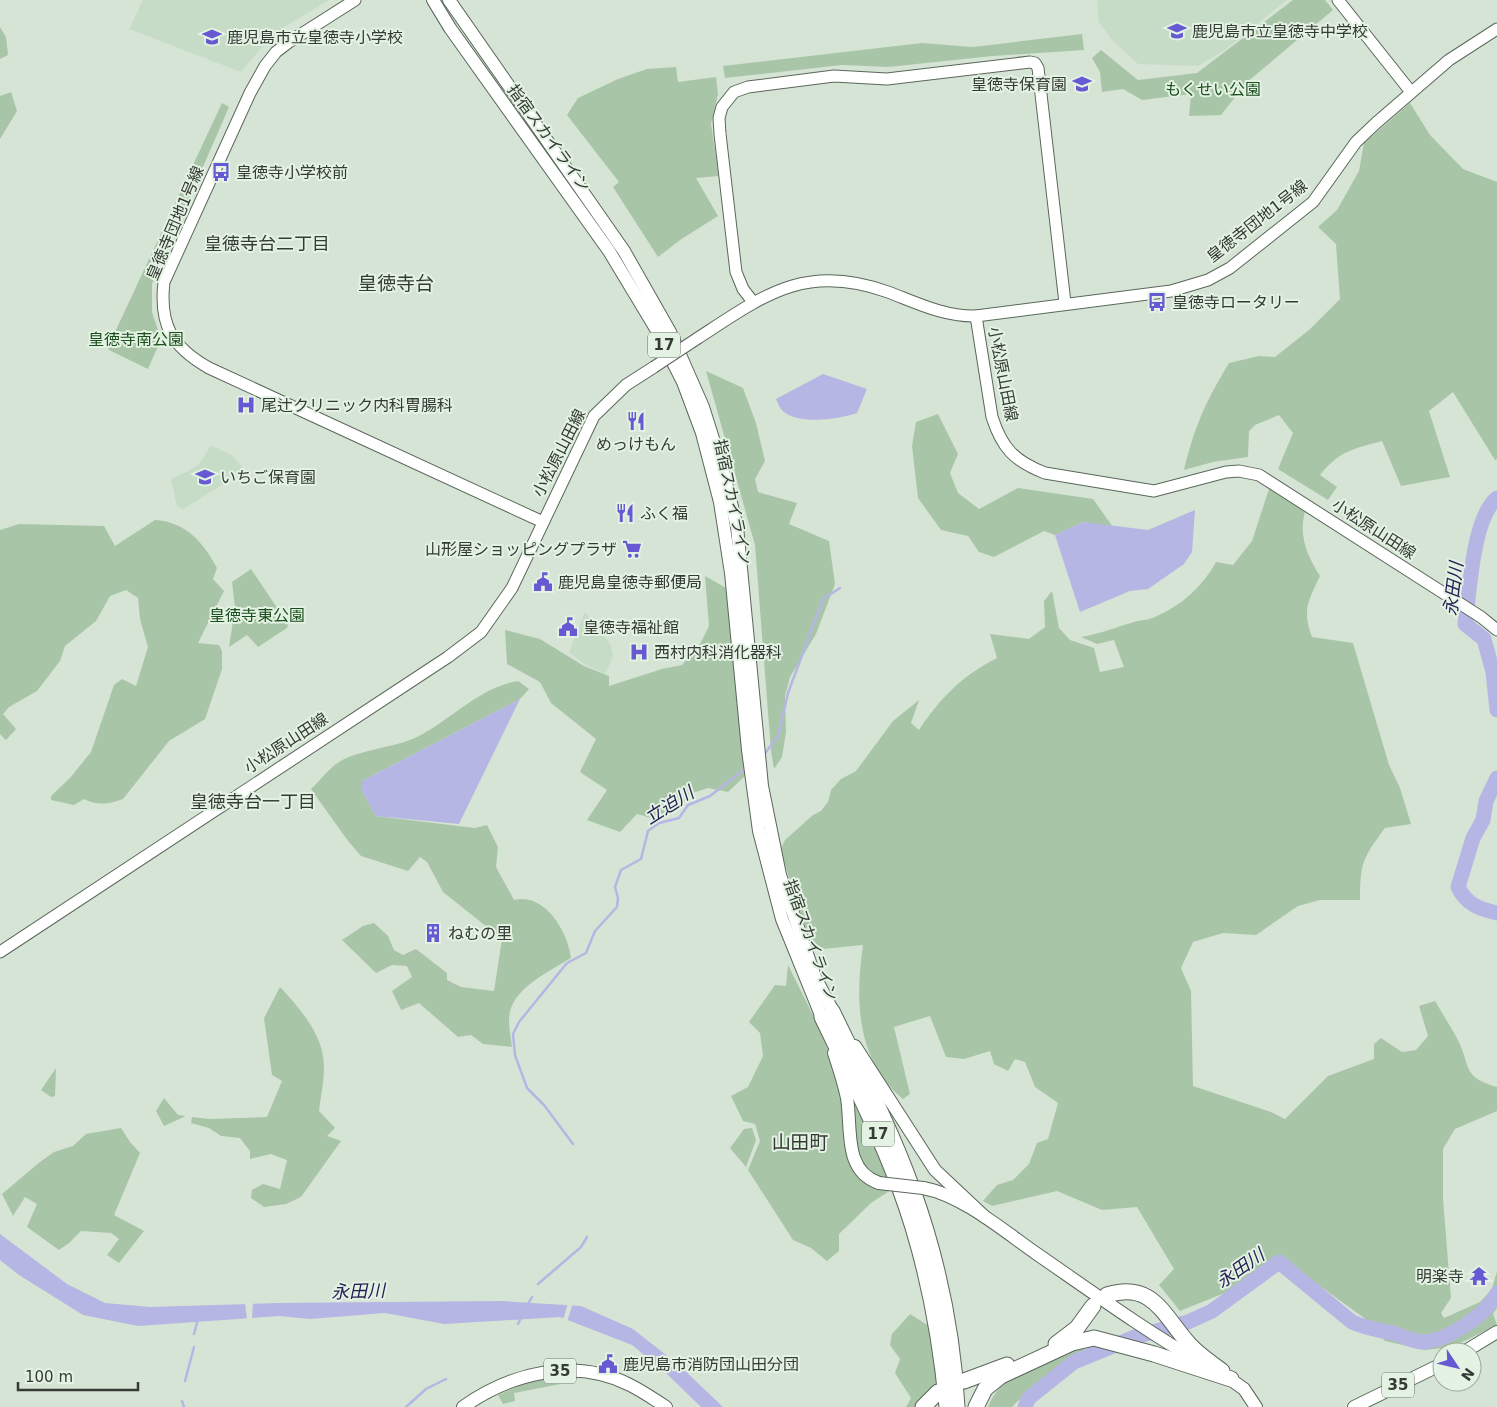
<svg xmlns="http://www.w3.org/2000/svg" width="1497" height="1407" font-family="'DejaVu Sans','Noto Sans JP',sans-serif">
<rect width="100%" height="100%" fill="#d6e4d5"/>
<g fill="#c7dcc7">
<polygon points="143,0 329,0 286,26 264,45 241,72 129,29"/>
<polygon points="1097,0 1287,0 1225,50 1198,66 1138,64 1112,40 1099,22"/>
<polygon points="211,445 233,456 243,468 243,472 183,509 177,506 171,479 189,471 200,463"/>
<polygon points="585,612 611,645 613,657 605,674 584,664 569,652"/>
</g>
<g fill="#a8c6a7">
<polygon points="1293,0 1325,0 1333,10 1246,83 1221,115 1189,116 1191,94 1142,100 1123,89 1102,92 1100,72 1092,58 1101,50 1138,80 1197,73"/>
<polygon points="0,27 6,37 8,55 0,59"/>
<polygon points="1082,34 1084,50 993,56 888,67 842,65 725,78 723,66 922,43 973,47"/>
<polygon points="676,67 678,82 716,77 718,94 711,124 719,176 696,178 718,216 680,240 658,257 613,187 619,182 567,115 578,98 618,79 647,69"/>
<polygon points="11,92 17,111 0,139 0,96"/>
<polygon points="222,103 229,107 152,284 152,312 161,339 148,369 109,350 108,347"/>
<path d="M 1410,103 L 1430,135 L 1463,169 L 1497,182 L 1497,459 L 1495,460 L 1453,392 L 1429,411 L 1450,477 L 1401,486 L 1382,441 C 1353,449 1339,451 1320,475 L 1337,487 L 1328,500 L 1278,469 L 1293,433 L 1279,415 L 1255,425 L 1249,431 L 1248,457 L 1213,462 L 1184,470 C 1195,425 1205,403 1229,363 L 1259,356 L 1275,357 L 1309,330 L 1340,299 L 1336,244 L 1318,227 L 1337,210 L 1359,171 L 1364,143 Z"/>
<polygon points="706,371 743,388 756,423 765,461 755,479 758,492 797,503 789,524 829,541 835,584 816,634 790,677 785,696 786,732 782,757 774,769 771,751 755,545"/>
<polygon points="938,414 958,454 950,473 958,493 979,509 1018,488 1093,499 1113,527 1083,522 1055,535 1044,531 994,557 979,552 968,536 941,530 918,498 912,446 916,422"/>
<path d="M 1269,489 L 1305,512 C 1298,536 1308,557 1320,576 C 1308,602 1302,609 1312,637 L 1353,643 L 1389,765 L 1400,788 L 1411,824 L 1385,828 C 1363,858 1360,862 1360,900 L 1320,900 L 1298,906 L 1256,935 L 1223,933 L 1193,942 L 1181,968 L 1191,991 L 1193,1086 L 1271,1112 L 1285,1119 L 1328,1076 L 1374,1059 L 1374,1044 L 1381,1038 L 1402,1052 L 1416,1050 L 1428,1036 L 1419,1006 L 1435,1001 C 1443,1015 1452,1028 1459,1042 C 1471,1069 1463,1077 1497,1087 L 1497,1111 L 1455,1129 L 1443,1149 L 1443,1199 L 1451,1298 L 1441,1313 L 1444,1318 L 1480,1302 L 1492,1289 L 1497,1271 L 1497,1308 L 1493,1314 L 1497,1325 L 1452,1347 L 1425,1350 L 1385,1341 L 1364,1318 L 1281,1258 L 1263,1265 L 1232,1290 L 1180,1311 L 1159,1285 L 1174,1269 L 1137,1207 L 1102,1210 L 1057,1191 L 992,1206 L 983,1201 L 997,1185 L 1013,1180 L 1029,1164 L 1037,1143 L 1048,1139 L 1058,1103 L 1035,1087 L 1025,1062 L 1015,1059 L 1008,1071 L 994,1064 L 990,1051 L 964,1059 L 946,1057 L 930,1016 L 894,1027 L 910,1094 L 903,1099 C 856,1061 855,999 863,945 L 813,950 L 780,850 L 785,840 L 813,815 L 821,811 L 828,802 L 831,790 L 841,779 L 856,771 L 893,721 L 919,700 L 911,723 L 919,730 C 940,698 963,675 997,658 L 990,634 L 1029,639 L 1045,627 L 1044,601 L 1052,591 L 1059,628 L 1070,640 L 1094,648 L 1100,672 L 1124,667 L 1114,640 L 1097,644 L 1081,637 C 1100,634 1116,627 1134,622 C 1141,620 1150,620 1157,616 C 1182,605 1203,586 1216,562 L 1233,565 L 1252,541 Z"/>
<path d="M 155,520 C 186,522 203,542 217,568 L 213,579 L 224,591 L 198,643 L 219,645 L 222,651 L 222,669 L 205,719 L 169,741 L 123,799 C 110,804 97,806 84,799 L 74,805 L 51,800 L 51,796 L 70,778 L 91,752 L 114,685 L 122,679 L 136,686 L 148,647 L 140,619 L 138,598 L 126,590 L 110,596 L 96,621 L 65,646 L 60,661 L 37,691 L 9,707 L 3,714 L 16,729 L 6,740 L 0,734 L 0,530 L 19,524 L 104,526 L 115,546 Z"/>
<polygon points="251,569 288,624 287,628 258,647 247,635 229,647 235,608 232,582"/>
<polygon points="705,576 728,589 746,775 728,792 708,788 690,794 679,810 655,819 637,814 620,832 587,820 607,790 580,772 596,739 551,703 540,682 507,664 505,630 540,639 584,666 609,676 609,686 662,669 682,665 700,644 709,626"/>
<path d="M 518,681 L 529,689 L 520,699 L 362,781 L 362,791 L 376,816 L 475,828 L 487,825 L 498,847 L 496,867 L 514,900 C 545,892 568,932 571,958 C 549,972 509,989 509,1020 C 509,1029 511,1038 512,1047 L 483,1044 L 471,1035 L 458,1037 L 419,1003 L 401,1010 L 392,991 L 412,977 L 407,966 L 392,965 L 376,973 L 342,940 L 363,926 L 374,923 L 388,936 L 394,950 L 403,955 L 416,949 L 447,973 L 447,980 L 461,987 L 494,991 L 502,939 L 443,892 L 427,862 L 420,857 L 408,871 L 361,856 L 348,841 L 311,789 C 320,781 329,768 339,762 C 358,750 392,748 415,738 C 450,721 479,687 518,681 Z"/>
<polygon points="788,965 836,1061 894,1188 871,1203 839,1234 839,1251 827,1261 811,1248 793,1240 748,1170 760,1141 755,1124 743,1121 731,1096 748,1087 763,1056 760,1033 749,1022 775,985 786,986"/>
<path d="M 280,987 C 297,1005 319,1030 323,1056 C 326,1073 321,1094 319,1111 L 335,1128 L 327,1136 L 341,1141 L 301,1197 L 286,1204 L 264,1207 L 251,1198 L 252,1190 L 263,1184 L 280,1189 L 287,1160 L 271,1154 L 250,1159 L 250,1151 L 240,1138 L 221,1136 L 209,1128 L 191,1123 L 192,1117 L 209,1119 L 267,1117 L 282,1081 L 272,1075 L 264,1018 Z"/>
<polygon points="56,1068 55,1096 51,1097 41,1090"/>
<polygon points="164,1098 178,1115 186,1116 164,1126 156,1111"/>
<polygon points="121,1128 130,1142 140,1153 114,1215 144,1231 119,1263 107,1255 119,1239 111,1233 81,1231 69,1243 59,1250 27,1227 37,1204 25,1197 13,1216 2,1194 40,1162 54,1152 73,1146 86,1134"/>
<polygon points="752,1128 756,1140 746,1167 730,1148 744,1129"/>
<polygon points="910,1314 929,1326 939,1388 918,1407 906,1407 911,1398 895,1373 900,1359 890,1345 892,1334"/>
<path d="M 1083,1347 L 1085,1352 C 1063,1373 1032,1385 1012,1407 L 988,1407 C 1003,1369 1048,1360 1083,1347 Z"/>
<polygon points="565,1377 566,1383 514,1393 515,1401 503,1404 498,1395 533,1380"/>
</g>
<g fill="#b6b6e5">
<path d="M 823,374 L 867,389 L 857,413 C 840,419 800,425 784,412 C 780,409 778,403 776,399 Z"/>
<polygon points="1195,510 1192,552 1184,564 1148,589 1130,591 1080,612 1055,535 1083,522 1148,530"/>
<polygon points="520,699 459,824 376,816 362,791 362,781"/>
<polygon points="0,1234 67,1284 105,1303 150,1307 276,1303 501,1301 581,1306 633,1329 680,1366 723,1407 701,1407 666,1373 632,1345 560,1317 444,1324 385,1313 310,1319 279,1316 138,1326 83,1315 19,1275 0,1260"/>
</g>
<g fill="#d6e4d5">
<polygon points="245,1301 253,1301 252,1320 247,1321"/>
<polygon points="568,1303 573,1303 567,1322 563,1320"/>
</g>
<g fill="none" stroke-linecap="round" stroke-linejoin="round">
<g stroke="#b6b6e5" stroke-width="2.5">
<polyline points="763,756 778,736 788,693 823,599 840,588"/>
<polyline points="573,1144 544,1105 527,1088 515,1055 513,1034 519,1022 567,963 586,953 595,931 617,907 618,898 615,887 621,870 641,859 648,831 659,823 679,818 688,805 710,796 746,768"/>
<polyline points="538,1284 581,1247 587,1237"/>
<polyline points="528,1304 532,1297"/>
<polyline points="518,1324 522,1316"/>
<polyline points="194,1334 198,1319"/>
<polyline points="185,1381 194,1347"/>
<polyline points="182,1401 184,1407"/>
<polyline points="406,1407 426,1389 446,1379"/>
</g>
<g stroke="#b6b6e5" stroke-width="15">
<path d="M 1497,498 C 1472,519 1470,592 1465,624 L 1484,639 L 1493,672 L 1497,710"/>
<path d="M 1497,778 L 1486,801 L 1483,820 L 1473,838 L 1458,887 C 1466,904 1479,909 1497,913"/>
<path d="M 1025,1407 L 1029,1398 L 1074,1362 L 1135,1337 L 1188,1322 L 1212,1311 L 1279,1262 L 1352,1322 C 1365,1328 1378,1330 1392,1333 C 1402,1335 1414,1343 1425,1342 C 1450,1339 1486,1315 1497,1293"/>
</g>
<g stroke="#5a675a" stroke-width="13">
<g id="secondary">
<path d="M 355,0 L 289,42 L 276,52 L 265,66 L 250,93 L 164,282 C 159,325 172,347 209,368 L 543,522"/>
<polyline points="1338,0 1411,92"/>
<polyline points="753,302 743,289 736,272 720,134 719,118 722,107 734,92 748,87 834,76 887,79 1030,62 1035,63 1038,68 1065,303"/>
<path d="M 976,316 L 992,417 C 1002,448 1014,461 1045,473 L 1154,491 L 1226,472 L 1239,471 L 1259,475 L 1481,617 L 1497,630"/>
<path d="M 698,338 C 764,295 806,262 888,292 C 917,303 945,317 976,316 L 1171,291 L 1208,280 L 1230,268 L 1313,202 L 1356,142 L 1376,123 L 1449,60 L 1497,29"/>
<polyline points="0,952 448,657 481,632 512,588 594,416 626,385 654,367"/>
</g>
</g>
<g stroke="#5a675a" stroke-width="14">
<g id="primary">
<polyline points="433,0 450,28 609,251 656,329 683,382 702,433 720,502 731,573 748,750 759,831 782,919 825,1025"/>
<polyline points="449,0 624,251 670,332 703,407 722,467 737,527 762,786 780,875 815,977 837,1019"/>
<polyline points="855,1046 935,1170 985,1217"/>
<path d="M 834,1053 C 839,1068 844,1083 847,1098 C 852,1128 843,1171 879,1183"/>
<path d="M 923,1188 C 962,1195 1004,1231 1037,1254 C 1092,1292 1147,1332 1205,1365"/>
<polyline points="1464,1352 1497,1332"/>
<polyline points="1223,1374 1244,1389 1256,1407"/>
<path d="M 463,1407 C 511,1373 574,1357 630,1385 C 642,1391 654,1399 666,1407"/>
<polyline points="1354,1407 1442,1364"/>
</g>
</g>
<g stroke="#5a675a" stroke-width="17">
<g id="highway">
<path d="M 832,1011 C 860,1069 890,1127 912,1188 C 937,1257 953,1333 957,1407"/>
<path d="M 822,1017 C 849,1073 878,1130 900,1189 C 926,1259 940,1333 947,1407"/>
<path d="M 1107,1295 C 1153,1281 1163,1315 1189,1344 C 1198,1354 1211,1363 1222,1371"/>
<polyline points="1056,1344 1077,1328 1093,1306"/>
<polyline points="964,1381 1007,1365"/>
<polyline points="923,1407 938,1392"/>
<polyline points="976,1407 985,1389 1001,1376 1072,1343 1094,1338 1154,1354 1231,1379"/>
</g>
</g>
<use href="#secondary" stroke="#fff" stroke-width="11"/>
<use href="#primary" stroke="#fff" stroke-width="12"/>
<use href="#highway" stroke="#fff" stroke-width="15"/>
<g stroke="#5a675a" stroke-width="13" stroke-linecap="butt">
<polyline id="secondary-bridge" points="654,367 698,338"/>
</g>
<g stroke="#5a675a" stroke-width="14" stroke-linecap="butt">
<polyline id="primary-bridge" points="879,1183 923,1188"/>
</g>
<use href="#secondary-bridge" stroke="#fff" stroke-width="11"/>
<use href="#primary-bridge" stroke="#fff" stroke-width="12"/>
</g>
<defs>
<g id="school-bare" transform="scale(1.5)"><path d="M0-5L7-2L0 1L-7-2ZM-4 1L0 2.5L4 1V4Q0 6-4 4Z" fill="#6759d2" stroke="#e3f2e2" stroke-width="2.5" paint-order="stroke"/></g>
<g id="bus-bare" transform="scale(1.5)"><path d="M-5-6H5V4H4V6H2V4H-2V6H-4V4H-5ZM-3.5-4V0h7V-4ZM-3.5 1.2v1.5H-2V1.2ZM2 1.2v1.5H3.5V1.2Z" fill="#6759d2" stroke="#e3f2e2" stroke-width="2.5" paint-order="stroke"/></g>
<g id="hospital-bare" transform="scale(1.5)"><path d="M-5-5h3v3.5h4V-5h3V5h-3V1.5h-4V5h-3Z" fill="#6759d2" stroke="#e3f2e2" stroke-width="2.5" paint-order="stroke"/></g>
<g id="restaurant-bare" transform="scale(1.5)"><path d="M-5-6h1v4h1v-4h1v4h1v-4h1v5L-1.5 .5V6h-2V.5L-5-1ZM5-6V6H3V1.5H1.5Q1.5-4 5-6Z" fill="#6759d2" stroke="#e3f2e2" stroke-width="2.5" paint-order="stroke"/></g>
<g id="supermarket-bare" transform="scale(1.5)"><path d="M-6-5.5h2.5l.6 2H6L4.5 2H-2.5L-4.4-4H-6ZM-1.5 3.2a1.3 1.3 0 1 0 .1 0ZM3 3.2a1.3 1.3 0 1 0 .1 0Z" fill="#6759d2" stroke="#e3f2e2" stroke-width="2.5" paint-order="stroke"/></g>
<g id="civic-bare" transform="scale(1.5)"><path d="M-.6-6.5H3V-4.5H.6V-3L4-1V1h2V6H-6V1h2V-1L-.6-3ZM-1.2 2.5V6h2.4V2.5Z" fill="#6759d2" stroke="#e3f2e2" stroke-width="2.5" paint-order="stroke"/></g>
<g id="building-bare" transform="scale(1.5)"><path d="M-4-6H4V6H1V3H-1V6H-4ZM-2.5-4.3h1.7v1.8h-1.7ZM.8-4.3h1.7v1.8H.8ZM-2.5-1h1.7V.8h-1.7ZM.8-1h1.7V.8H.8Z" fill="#6759d2" stroke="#e3f2e2" stroke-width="2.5" paint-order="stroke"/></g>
<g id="temple-bare" transform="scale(1.5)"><path d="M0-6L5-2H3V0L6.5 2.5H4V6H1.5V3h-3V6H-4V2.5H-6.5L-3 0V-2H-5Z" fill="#6759d2" stroke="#e3f2e2" stroke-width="2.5" paint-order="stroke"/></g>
</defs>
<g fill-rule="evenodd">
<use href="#school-bare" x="1177" y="31"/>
<use href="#school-bare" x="212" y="37"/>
<use href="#school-bare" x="1082" y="84"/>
<use href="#bus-bare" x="221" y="172"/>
<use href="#bus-bare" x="1157" y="302"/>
<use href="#hospital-bare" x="246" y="405"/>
<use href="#restaurant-bare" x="636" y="421"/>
<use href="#school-bare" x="205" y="477"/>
<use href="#restaurant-bare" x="625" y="513"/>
<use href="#supermarket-bare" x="632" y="549"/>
<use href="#civic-bare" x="543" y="582"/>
<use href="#civic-bare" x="568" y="627"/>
<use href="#hospital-bare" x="639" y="652"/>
<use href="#building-bare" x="433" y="933"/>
<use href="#temple-bare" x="1479" y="1276"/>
<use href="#civic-bare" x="608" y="1364"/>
</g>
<g text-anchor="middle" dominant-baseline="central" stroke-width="4" stroke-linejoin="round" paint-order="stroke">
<g fill="#e3f2e2" stroke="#687168" stroke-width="1">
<rect x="648" y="332.5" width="32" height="25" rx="4"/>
<rect x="862" y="1121.5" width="32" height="25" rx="4"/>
<rect x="544" y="1358.5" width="32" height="25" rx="4"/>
<rect x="1382" y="1372.5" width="32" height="25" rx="4"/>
</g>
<g font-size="15" font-weight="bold" fill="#343a34">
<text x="664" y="345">17</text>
<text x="878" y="1134">17</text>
<text x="560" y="1371">35</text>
<text x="1398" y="1385">35</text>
</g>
<g font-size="16" fill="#343a34" stroke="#e3f2e2" text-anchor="start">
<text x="1192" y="31">鹿児島市立皇徳寺中学校</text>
<text x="227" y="37">鹿児島市立皇徳寺小学校</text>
<text x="1067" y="84" text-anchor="end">皇徳寺保育園</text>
<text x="236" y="172">皇徳寺小学校前</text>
<text x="1172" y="302">皇徳寺ロータリー</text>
<text x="261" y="405">尾辻クリニック内科胃腸科</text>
<text x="636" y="444" text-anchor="middle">めっけもん</text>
<text x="220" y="477">いちご保育園</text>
<text x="640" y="513">ふく福</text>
<text x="617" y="549" text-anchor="end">山形屋ショッピングプラザ</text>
<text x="558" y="582">鹿児島皇徳寺郵便局</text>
<text x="583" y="627">皇徳寺福祉館</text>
<text x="654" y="652">西村内科消化器科</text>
<text x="448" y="933">ねむの里</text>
<text x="1464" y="1276" text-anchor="end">明楽寺</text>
<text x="623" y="1364">鹿児島市消防団山田分団</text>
</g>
<g font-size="16" fill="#1b4f1e" stroke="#e3f2e2">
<text x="1213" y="89">もくせい公園</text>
<text x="136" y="339">皇徳寺南公園</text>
<text x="257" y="615">皇徳寺東公園</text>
</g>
<g font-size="16" fill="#343a34" stroke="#e3f2e2">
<text transform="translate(549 138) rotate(54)">指宿スカイライン</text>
<text transform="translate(1257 221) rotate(-38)">皇徳寺団地1号線</text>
<text transform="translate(175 223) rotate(-67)">皇徳寺団地1号線</text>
<text transform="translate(1003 374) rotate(79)">小松原山田線</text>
<text transform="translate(559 453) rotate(-63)">小松原山田線</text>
<text transform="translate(733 502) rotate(78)">指宿スカイライン</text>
<text transform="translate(1374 529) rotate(33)">小松原山田線</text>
<text transform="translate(286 743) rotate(-33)">小松原山田線</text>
<text transform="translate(811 940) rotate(70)">指宿スカイライン</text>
</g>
<g font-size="18" fill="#343a34" stroke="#e3f2e2">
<text x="267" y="243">皇徳寺台二丁目</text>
<text x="253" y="801">皇徳寺台一丁目</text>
</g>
<g font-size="18" font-style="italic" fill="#272057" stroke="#e3f2e2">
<text transform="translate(1453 589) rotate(-83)">永田川</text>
<text transform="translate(669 805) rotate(-32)">立迫川</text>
<text transform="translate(1240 1268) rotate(-35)">永田川</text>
<text transform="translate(358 1291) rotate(-2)">永田川</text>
</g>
<g font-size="19" fill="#343a34" stroke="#e3f2e2">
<text x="396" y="283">皇徳寺台</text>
<text x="800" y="1142">山田町</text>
</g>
</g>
<g transform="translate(1457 1367) rotate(125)"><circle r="24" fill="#e3f2e2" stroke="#9da89c"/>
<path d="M0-4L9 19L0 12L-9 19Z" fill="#6759d2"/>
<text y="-8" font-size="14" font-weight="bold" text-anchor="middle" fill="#343a34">N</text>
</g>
<path d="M18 1382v8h120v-8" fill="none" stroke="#343a34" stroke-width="2.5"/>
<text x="25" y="1382" font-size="15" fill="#343a34" stroke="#e3f2e2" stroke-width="4" paint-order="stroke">100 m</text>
</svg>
